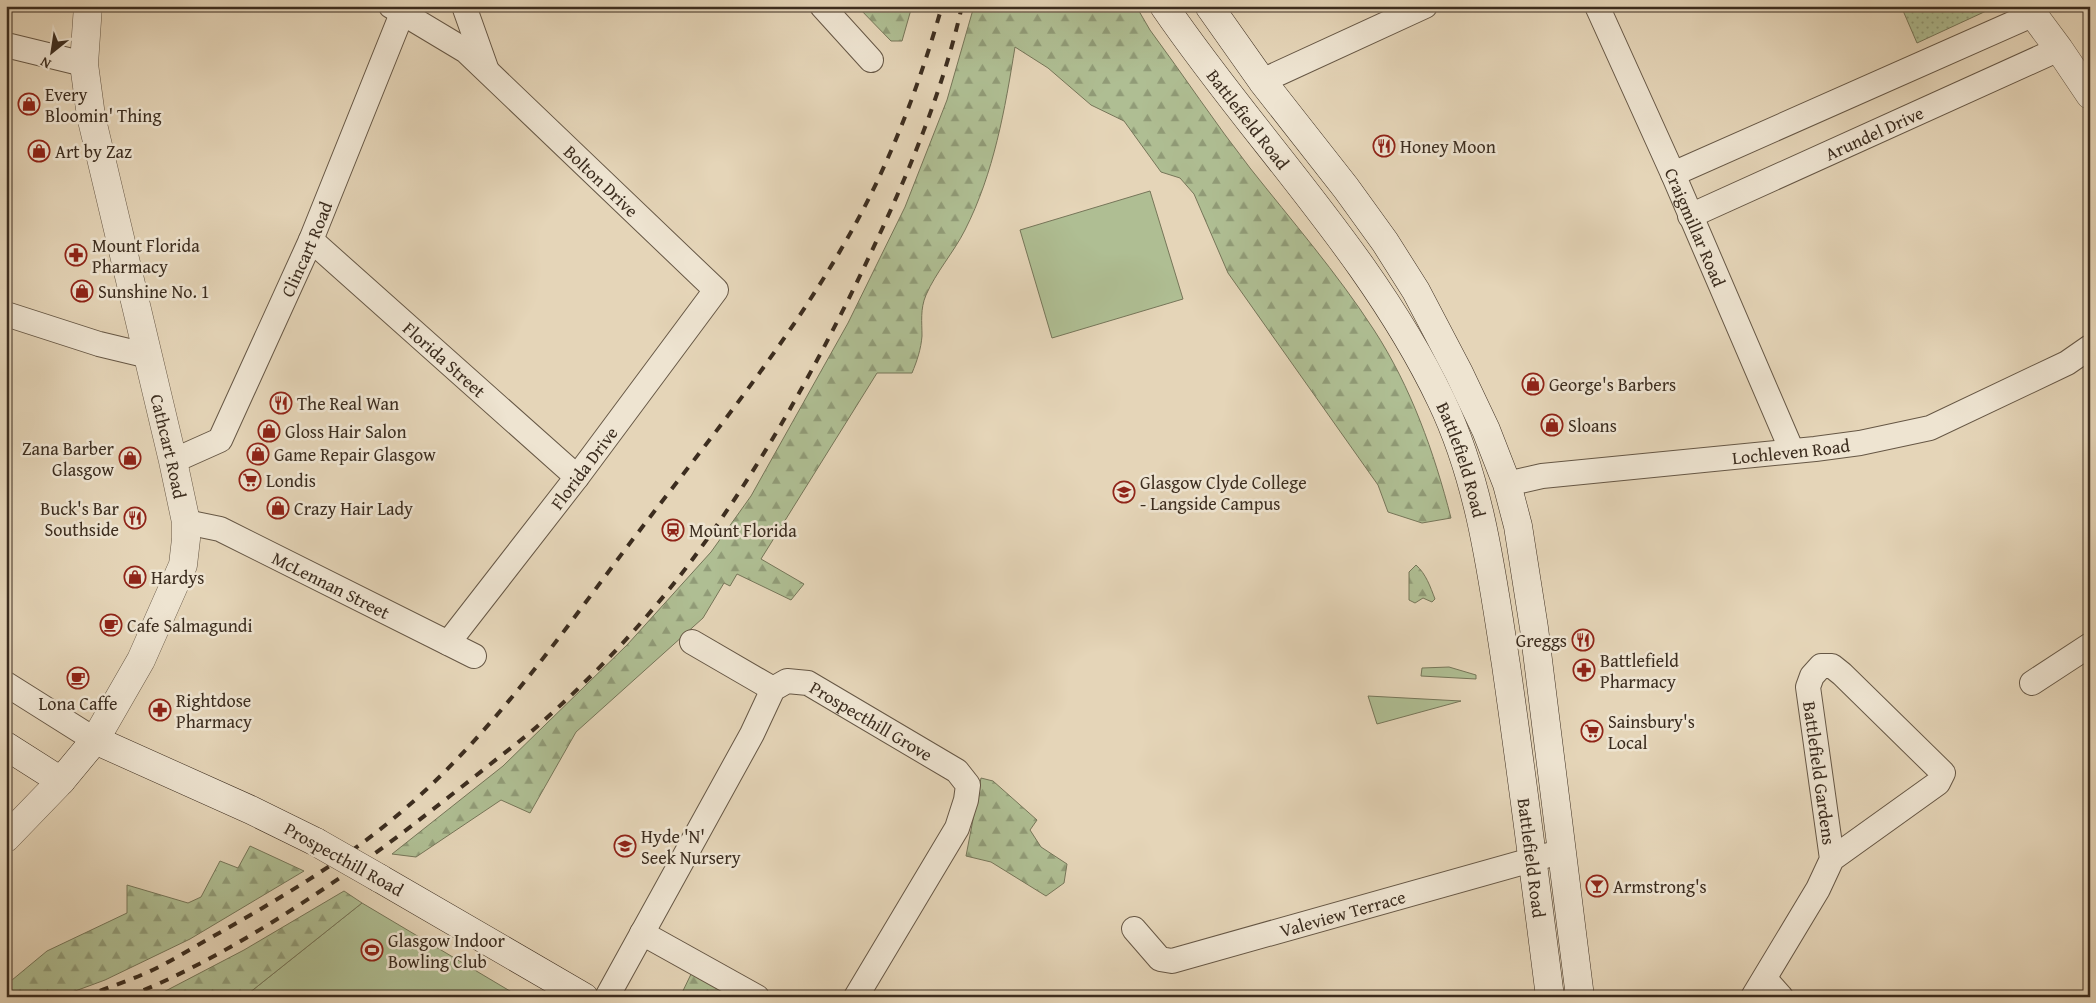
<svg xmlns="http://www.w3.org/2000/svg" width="2096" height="1003" font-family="'Gentium Book Plus',serif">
<defs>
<pattern id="forest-firs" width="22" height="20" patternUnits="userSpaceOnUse" patternTransform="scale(1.25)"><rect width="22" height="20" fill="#afbe93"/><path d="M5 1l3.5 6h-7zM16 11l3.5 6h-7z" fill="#909b77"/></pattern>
<pattern id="garden-dots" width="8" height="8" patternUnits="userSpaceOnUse" patternTransform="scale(1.25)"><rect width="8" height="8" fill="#afbe93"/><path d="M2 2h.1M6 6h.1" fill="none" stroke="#909b77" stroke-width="1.8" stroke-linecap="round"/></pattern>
</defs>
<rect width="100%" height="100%" fill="#e5d5b8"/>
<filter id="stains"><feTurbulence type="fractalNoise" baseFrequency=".004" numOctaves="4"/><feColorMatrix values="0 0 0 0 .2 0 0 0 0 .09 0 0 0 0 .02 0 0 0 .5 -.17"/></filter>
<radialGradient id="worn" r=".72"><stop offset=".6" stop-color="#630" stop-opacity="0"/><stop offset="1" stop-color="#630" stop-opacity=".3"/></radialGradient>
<g fill="#afbe93" stroke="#767659">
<polygon points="1150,191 1183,299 1052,338 1020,230"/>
<polygon points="1449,667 1476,675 1476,679 1421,676 1422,668"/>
<polygon points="1368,696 1461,701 1377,724"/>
<polygon points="362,903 520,997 244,997"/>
</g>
<g fill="url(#forest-firs)" stroke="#767659">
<polygon points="857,6 912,6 902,41 891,41"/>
<path d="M 974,6 L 1136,6 L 1150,30 C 1184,76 1215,123 1250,168 C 1292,221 1337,273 1374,330 C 1411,387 1434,452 1451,518 L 1422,523 L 1388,512 L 1378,485 L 1228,273 L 1194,194 L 1180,178 L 1161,172 L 1124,121 L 1091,105 L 1048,68 L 1015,47 C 1005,109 994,173 965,230 C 954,252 936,272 926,295 C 920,309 922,322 922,336 C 921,349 917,361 912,373 L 877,373 L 761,559 L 804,584 L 791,600 L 737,574 L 730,586 L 724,583 L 703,618 L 576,732 L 530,813 L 501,800 L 416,857 L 392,854 L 503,766 L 627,645 L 711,552 L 751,496 L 848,323 L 905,207 L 947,100 Z"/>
<path d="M 1416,565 C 1426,574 1430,586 1435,599 L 1432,602 L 1423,598 L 1415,603 L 1409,600 L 1409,572 Z"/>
<polygon points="981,778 993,781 1037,820 1030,830 1041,847 1067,864 1064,883 1046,896 991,862 966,856"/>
<polygon points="250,846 304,871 190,939 105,980 59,997 6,997 6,985 47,951 127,913 127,885 188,903 201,897 220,861 238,868"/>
<polygon points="344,891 362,903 244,997 154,997 244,950"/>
<polygon points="693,970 741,997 680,997"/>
</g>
<polygon fill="url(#garden-dots)" stroke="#767659" points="1901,6 1997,6 1917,43"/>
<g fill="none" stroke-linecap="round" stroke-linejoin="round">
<g stroke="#665745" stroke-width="26">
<g id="minor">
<path id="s1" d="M 391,6 L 466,51 L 716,290 L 577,477 L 448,643"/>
<polyline points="464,6 486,68"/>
<polyline points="822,6 871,60"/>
<path id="s2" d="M 1597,6 L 1673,174 L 1792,451"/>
<polyline points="6,45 84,64"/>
<polyline points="1262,81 1425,6"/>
<polyline points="1673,174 2032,15"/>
<path id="s3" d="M 1690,216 L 2059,49"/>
<path id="s4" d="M 311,240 L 577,477"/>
<polyline points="6,314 99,344 149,356"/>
<path id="s5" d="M 173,461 L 220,440 L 311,240 L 405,6"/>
<path id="s6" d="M 1507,484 L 1542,476 L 1815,449 L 1860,443 L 1930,428 L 2067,363 L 2090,347"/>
<path id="s7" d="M 186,522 L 220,529 L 474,656"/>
<polyline points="692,642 773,689"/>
<polyline points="2032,683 2090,645"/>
<polyline points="6,684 95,740"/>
<path id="s8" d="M 1134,929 L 1160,959 L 1172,961 L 1563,851"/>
<polyline points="642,933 757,997"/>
<polyline points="1765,979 1781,997"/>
<path id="s9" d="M 607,997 L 752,734 L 773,689 L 787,681 L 808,683 L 957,771 L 968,785 L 966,800 L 957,828 L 856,997"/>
<path id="s10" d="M 1753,997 L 1818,889 L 1832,859 L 1938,783 L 1943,773 L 1842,674 L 1832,666 L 1821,666 L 1812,676 L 1808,687 L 1832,859"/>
</g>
</g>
<g stroke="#665745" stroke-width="29">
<g id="tertiary">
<path id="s11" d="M 88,6 L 84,64 L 91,116 L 173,461 L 186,522 L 186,539 L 183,565 L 141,660 L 95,740"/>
<polyline points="2027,6 2059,49 2090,95"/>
<polyline points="6,838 61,781"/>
</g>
</g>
<g stroke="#3c2d1f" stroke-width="29">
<g id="secondary">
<path id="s12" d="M 1164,6 C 1254,138 1372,255 1441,400 C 1481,483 1492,576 1506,665 C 1522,776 1536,886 1550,997"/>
<polyline points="1209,6 1262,81 1346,188 1385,242 1416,291 1459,373 1486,430 1507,484 1518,526 1534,628 1580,997"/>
<polyline points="6,746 61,781 95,740 251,810 316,842"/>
<polyline points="379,878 584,997"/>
</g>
</g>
<use href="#minor" stroke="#eee4d1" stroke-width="24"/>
<use href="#tertiary" stroke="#eee4d1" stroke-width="28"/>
<use href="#secondary" stroke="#eee4d1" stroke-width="28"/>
<g stroke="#3c2d1f" stroke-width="4" stroke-dasharray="9 9" stroke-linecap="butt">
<path d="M 83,997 C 104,989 126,982 146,973 C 169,963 190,949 212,937 C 272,903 334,867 388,823 C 483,746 554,644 627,547 C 710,438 800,330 864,208 C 897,144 922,76 942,6"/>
<path d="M 127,997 C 206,966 280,919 350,871 C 392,842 432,810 473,778 C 496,759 520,742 541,723 C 596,674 648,619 692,560 C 757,472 809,380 857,282 C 900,193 940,103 962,6"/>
</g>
<g stroke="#3c2d1f" stroke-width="29" stroke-linecap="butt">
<polyline id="secondary-bridge" points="316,842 379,878"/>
</g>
<use href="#secondary-bridge" stroke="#eee4d1" stroke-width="28"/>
</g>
<defs>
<g id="shop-ring" transform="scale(1.125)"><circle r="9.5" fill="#eee4d1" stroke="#8f2418" stroke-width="1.5"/><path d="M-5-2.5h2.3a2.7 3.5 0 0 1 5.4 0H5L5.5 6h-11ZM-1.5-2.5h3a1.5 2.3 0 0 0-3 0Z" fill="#8f2418"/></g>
<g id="restaurant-ring" transform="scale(1.125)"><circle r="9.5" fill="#eee4d1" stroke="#8f2418" stroke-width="1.5"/><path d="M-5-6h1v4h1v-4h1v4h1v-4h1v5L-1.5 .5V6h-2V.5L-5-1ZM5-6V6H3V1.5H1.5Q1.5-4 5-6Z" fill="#8f2418"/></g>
<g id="pharmacy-ring" transform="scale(1.125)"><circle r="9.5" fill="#eee4d1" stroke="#8f2418" stroke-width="1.5"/><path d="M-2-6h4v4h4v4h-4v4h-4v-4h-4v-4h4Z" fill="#8f2418"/></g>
<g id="supermarket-ring" transform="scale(1.125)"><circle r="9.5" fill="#eee4d1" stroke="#8f2418" stroke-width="1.5"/><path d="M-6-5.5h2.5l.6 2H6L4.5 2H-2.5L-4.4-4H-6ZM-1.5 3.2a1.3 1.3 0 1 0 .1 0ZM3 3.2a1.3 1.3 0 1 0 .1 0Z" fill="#8f2418"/></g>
<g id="university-ring" transform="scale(1.125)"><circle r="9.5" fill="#eee4d1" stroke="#8f2418" stroke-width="1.5"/><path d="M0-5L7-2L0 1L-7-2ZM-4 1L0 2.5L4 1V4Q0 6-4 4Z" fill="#8f2418"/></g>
<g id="station-ring" transform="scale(1.125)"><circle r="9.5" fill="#eee4d1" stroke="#8f2418" stroke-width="1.5"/><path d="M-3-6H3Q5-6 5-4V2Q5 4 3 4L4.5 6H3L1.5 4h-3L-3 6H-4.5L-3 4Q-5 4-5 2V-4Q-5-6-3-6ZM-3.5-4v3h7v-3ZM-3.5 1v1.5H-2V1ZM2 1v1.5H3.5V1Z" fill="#8f2418"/></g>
<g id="cafe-ring" transform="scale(1.125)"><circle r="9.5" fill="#eee4d1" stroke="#8f2418" stroke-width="1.5"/><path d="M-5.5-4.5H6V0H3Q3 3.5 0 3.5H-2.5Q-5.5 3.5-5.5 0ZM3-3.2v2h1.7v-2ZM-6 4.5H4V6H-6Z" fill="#8f2418"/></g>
<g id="school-ring" transform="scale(1.125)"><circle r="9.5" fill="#eee4d1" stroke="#8f2418" stroke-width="1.5"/><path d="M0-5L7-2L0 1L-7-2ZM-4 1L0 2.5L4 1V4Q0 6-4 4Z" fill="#8f2418"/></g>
<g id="bar-ring" transform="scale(1.125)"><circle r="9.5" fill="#eee4d1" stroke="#8f2418" stroke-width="1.5"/><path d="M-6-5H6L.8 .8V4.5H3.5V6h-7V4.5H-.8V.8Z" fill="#8f2418"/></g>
<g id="stadium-ring" transform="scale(1.125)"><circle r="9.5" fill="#eee4d1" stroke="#8f2418" stroke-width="1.5"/><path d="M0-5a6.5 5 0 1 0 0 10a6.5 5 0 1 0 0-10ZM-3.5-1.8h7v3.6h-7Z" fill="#8f2418"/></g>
</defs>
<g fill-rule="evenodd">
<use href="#shop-ring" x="29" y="104"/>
<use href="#restaurant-ring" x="1384" y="146"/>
<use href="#shop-ring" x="39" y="151"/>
<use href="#pharmacy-ring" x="76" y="255"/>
<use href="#shop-ring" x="82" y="291"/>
<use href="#shop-ring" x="1533" y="384"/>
<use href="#restaurant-ring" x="281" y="403"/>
<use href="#shop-ring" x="1552" y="425"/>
<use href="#shop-ring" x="269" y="431"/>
<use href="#shop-ring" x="258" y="454"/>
<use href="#shop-ring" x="130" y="458"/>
<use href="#supermarket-ring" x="250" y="480"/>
<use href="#university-ring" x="1124" y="492"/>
<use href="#shop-ring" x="278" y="508"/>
<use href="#restaurant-ring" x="135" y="518"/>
<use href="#station-ring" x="673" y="530"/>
<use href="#shop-ring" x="135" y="577"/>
<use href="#cafe-ring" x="111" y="625"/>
<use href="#restaurant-ring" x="1583" y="640"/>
<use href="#pharmacy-ring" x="1584" y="670"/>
<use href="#cafe-ring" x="78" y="678"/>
<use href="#pharmacy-ring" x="160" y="710"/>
<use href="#supermarket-ring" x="1592" y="731"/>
<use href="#school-ring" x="625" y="846"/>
<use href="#bar-ring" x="1597" y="886"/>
<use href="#stadium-ring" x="372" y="950"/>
</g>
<g text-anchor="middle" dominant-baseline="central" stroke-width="5" stroke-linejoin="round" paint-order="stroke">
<g font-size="18" fill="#3c2d1f" stroke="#eee4d1" text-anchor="start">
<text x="45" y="94">Every<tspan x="45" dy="21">Bloomin' Thing</tspan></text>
<text x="1400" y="146">Honey Moon</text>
<text x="55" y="151">Art by Zaz</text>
<text x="92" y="245">Mount Florida<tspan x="92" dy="21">Pharmacy</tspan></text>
<text x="98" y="291">Sunshine No. 1</text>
<text x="1549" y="384">George's Barbers</text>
<text x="297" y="403">The Real Wan</text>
<text x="1568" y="425">Sloans</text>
<text x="285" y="431">Gloss Hair Salon</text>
<text x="114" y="448" text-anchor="end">Zana Barber<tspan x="114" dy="21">Glasgow</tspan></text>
<text x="274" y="454">Game Repair Glasgow</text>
<text x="266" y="480">Londis</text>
<text x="1140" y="482">Glasgow Clyde College<tspan x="1140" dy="21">- Langside Campus</tspan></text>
<text x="119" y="508" text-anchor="end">Buck's Bar<tspan x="119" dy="21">Southside</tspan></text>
<text x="294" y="508">Crazy Hair Lady</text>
<text x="689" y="530">Mount Florida</text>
<text x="151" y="577">Hardys</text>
<text x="127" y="625">Cafe Salmagundi</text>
<text x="1567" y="640" text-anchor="end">Greggs</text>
<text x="1600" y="660">Battlefield<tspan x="1600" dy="21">Pharmacy</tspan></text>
<text x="176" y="700">Rightdose<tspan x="176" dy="21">Pharmacy</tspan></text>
<text x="78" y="703" text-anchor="middle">Lona Caffe</text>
<text x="1608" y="721">Sainsbury's<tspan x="1608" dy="21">Local</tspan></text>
<text x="641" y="836">Hyde 'N'<tspan x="641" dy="21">Seek Nursery</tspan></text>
<text x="1613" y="886">Armstrong's</text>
<text x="388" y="940">Glasgow Indoor<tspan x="388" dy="21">Bowling Club</tspan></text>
</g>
<g font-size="18" fill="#3c2d1f" stroke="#eee4d1">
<text stroke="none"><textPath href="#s12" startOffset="141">Battlefield Road</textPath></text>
<text stroke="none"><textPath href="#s3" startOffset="202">Arundel Drive</textPath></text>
<text stroke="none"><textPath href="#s1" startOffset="275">Bolton Drive</textPath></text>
<text stroke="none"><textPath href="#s2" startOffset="242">Craigmillar Road</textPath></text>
<text stroke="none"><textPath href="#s5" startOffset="261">Clincart Road</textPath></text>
<text stroke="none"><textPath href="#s4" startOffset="179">Florida Street</textPath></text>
<text stroke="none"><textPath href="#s11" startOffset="450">Cathcart Road</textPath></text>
<text stroke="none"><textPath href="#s6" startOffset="286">Lochleven Road</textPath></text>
<text stroke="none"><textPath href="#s12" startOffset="546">Battlefield Road</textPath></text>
<text transform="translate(584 468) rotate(-53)">Florida Drive</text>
<text stroke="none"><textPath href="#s7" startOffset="159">McLennan Street</textPath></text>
<text stroke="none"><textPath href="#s9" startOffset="461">Prospecthill Grove</textPath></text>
<text stroke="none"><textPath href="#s10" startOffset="578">Battlefield Gardens</textPath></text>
<text stroke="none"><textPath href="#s12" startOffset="951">Battlefield Road</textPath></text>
<text transform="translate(344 859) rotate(29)">Prospecthill Road</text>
<text stroke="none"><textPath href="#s8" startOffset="229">Valeview Terrace</textPath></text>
</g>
</g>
<rect width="2096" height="1003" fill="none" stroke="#e5d5b8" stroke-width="25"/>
<rect x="8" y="8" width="2081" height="988" fill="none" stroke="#3c2d1f" stroke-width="2.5"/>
<rect x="12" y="12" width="2071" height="978" fill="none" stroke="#3c2d1f"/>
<g transform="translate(52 52) rotate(210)" stroke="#eee4d1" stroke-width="4" paint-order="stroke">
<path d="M0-4L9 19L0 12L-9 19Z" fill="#3c2d1f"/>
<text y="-8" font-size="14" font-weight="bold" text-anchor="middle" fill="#3c2d1f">N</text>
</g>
<rect width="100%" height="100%" filter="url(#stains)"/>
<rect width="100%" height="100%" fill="url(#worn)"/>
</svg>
